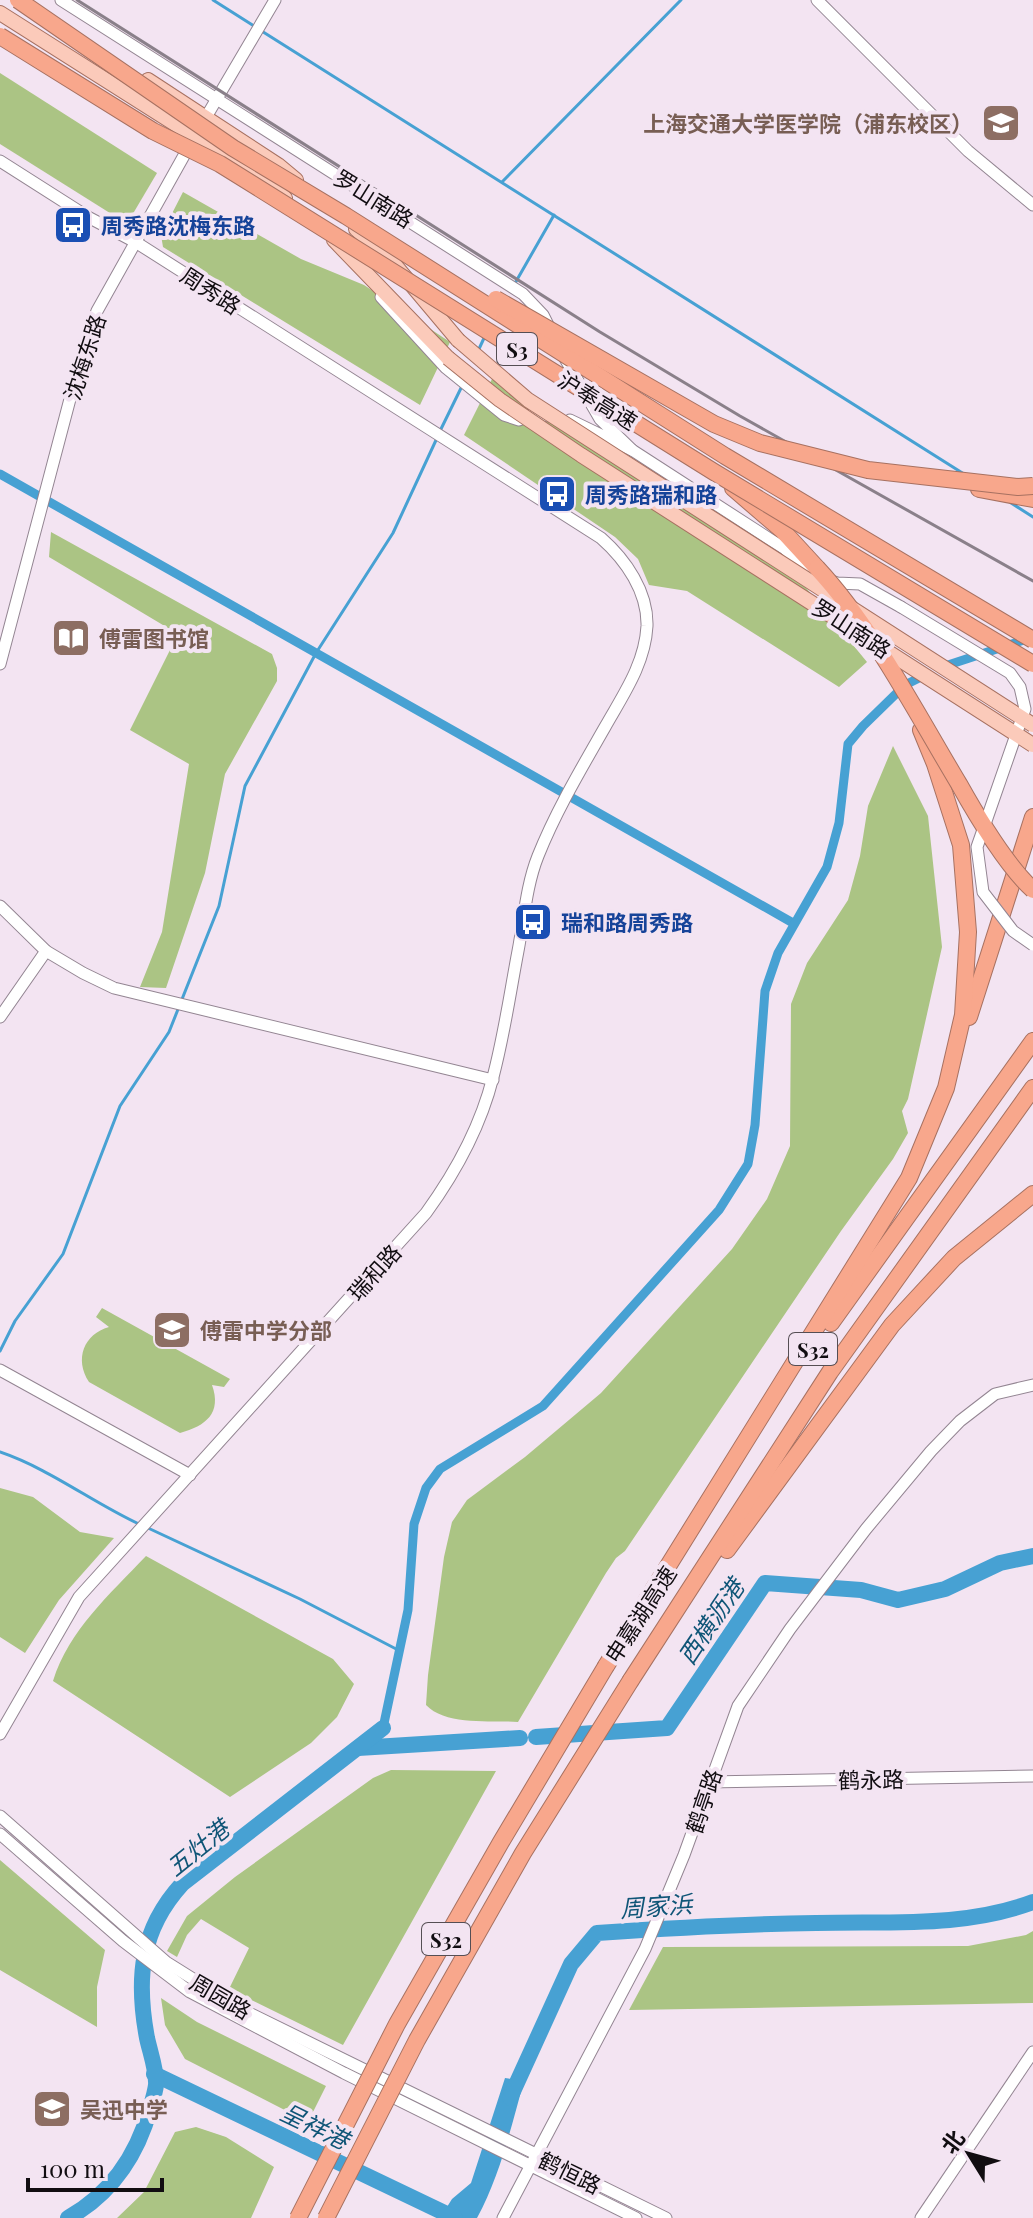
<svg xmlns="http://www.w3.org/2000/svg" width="1033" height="2218" font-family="'Playfair Display','Noto Sans SC',serif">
<rect width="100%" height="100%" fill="#f3e4f2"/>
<g fill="#abc484">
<polygon points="0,73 157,173 131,217 121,220 0,144"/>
<polygon points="183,192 301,259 364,285 450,342 420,405 163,247 161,235"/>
<polygon points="495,373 747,532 789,567 867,662 839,687 687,591 649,585 638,559 615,537 464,435"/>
<polygon points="51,532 272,654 277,668 277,681 225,774 205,873 166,988 140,987 162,932 189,764 130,730 178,634 49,557"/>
<path d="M 893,746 L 928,816 L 942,947 L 908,1099 L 902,1111 L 908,1133 L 893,1159 L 841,1231 L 625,1551 L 616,1558 L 606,1573 L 518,1722 C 491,1720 446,1726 426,1705 L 428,1675 L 444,1557 L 452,1522 L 467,1500 L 525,1457 L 601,1393 L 732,1249 L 767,1199 L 790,1146 L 791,1004 L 807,963 L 848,900 L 860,856 L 868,806 Z"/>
<path d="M 102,1308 L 230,1379 L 224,1387 L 212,1385 C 222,1413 206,1426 180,1433 L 89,1382 C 74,1359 84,1334 109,1327 L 96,1317 Z"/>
<polygon points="0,1488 33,1497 80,1532 114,1538 59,1600 25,1653 0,1637"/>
<path d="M 146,1556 L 333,1659 L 354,1684 L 337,1717 L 311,1743 L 230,1797 L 53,1681 C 69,1630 110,1594 146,1556 Z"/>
<polygon points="391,1770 496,1771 343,2045 229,1989 249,1948 201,1919 187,1935 177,1957 167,1951 187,1916 235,1877 373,1778"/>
<polygon points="0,1860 105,1950 97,1987 97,2027 0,1970"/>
<polygon points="1033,1931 1033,2003 629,2010 663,1947 968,1946 1026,1935"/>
<polygon points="161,1998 197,2022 326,2086 308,2122 185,2059 165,2025"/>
<polygon points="196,2127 226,2137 274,2167 251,2218 117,2218 144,2192 175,2132"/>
</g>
<path fill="#47a1d3" d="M 505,2078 L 524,2081 C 511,2127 500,2176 477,2218 L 440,2218 L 452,2199 L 471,2183 Z"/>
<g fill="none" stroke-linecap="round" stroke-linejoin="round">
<g stroke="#47a1d3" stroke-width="3">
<polyline points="213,0 254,26"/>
<polyline points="260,30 964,474"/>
<polyline points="502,182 681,0"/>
<polyline points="514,285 554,215"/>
<polyline points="478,351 485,336"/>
<polyline points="440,431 463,384"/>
<polyline points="1008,501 1033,517"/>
<polyline points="0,1351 15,1321 63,1254 120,1106 169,1032 219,906 245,786 316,653 393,533 437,438"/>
<path d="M 0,1452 C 50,1469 93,1503 141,1525"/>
<polyline points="148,1528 300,1599 400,1651"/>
</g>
<g stroke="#47a1d3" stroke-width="9">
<polyline points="0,474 793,923"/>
<polyline points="942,667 1030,638"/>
<polyline points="383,1728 408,1610 414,1524 426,1488 440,1469 543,1406 719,1210 748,1164 755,1125 765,991 778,953 827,867 839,823 848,744 863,726 905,685 925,675"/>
</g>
<g stroke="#47a1d3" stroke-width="16">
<polyline points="536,1737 667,1728 765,1583 861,1590 898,1600 945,1589 1000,1563 1033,1556"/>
<polyline points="358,1748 520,1738"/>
<polyline points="154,2074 455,2218"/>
<path d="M 510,2098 L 571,1964 L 597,1933 C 670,1928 743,1924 816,1923 C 889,1921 964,1928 1033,1902"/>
<path d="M 68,2218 C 111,2194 137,2155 150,2109 C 152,2102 155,2093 156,2085 C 157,2071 150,2052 147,2038 C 136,1979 140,1930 182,1884 L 383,1728"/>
</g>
<g stroke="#938592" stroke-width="13">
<g id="minor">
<polyline points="61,0 523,294 543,315 550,329"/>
<polyline points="817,0 968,151 1033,205"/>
<polyline points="202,124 275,0"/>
<path d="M 0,161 L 88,217 L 137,243 L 601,538 C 626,560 648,592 647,626 C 645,664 623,695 605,727 C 581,769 556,811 538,856 C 526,886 524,920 518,951 C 510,993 504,1036 493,1077 C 481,1125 455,1173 426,1213 L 79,1597 L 0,1734"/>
<polyline points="381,297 446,368 504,415 519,420 535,413 549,416"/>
<polyline points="563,355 600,419 632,450 570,420"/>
<polyline points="632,450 785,549 811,574 837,583 860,584 901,607"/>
<polyline points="0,664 84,346 97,311 191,143"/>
<polyline points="0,906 46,951 83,973 114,988 493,1080"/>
<polyline points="0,1017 46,951"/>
<polyline points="0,1370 190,1475"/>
<polyline points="708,1782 1033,1776"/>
<polyline points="0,1816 166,1962 241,2009 666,2218"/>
<polyline points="0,1834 123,1941 190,1992 344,2073 636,2218"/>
<polyline points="503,2218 645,1949 684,1855 738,1706 790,1629 866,1529 931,1451 960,1421 995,1394 1033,1385"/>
<polyline points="921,2218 1033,2052"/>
</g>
</g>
<g stroke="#a77161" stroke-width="16">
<g id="major">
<polyline points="0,13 265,181 285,198"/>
<polyline points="148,80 278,165 296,180"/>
<polyline points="356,229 389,258 458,340"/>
<polyline points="334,240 448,358"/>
</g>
</g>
<g stroke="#a77161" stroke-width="18">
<g id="highway">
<polyline points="733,488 783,531 817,568"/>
<polyline points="979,489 1033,499"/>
<polyline points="969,1017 1033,817"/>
<polyline points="831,1323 1033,1041"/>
<polyline points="727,1550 892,1325 954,1258 1033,1194"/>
<polyline points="606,1666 909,1178 946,1088 963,1015 968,932 961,845 935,764 921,730"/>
<polyline points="631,1680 830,1372 1033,1088"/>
</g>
</g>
<use href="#minor" stroke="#fff" stroke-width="11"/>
<use href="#major" stroke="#fbcaba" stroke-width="14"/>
<use href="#highway" stroke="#f8a78c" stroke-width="16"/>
<polyline stroke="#8a808a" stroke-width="3" points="77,0 600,332 740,416 1033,581"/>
<g stroke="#938592" stroke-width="13" stroke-linecap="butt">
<polyline id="minor-bridge" points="901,607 1010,673 1020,687 1025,709 977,847 983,892 1013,931 1033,945"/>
</g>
<g stroke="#a77161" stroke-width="16" stroke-linecap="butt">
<g id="major-bridge">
<polyline points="458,340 528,400 1033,725"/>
<polyline points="448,358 500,400 581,455 1033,745"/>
</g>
</g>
<g stroke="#a77161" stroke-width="18" stroke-linecap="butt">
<g id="highway-bridge">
<polyline points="18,0 233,148 346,216 725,456 1033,640"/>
<polyline points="0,36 153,131 220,164 714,472 1033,664"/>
<polyline points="496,299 714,424 760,443 868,470 1018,487 1033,486"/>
<path d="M 817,568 C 872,627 917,714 959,784 C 978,818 1005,864 1033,890"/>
<polyline points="298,2218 397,2024 501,1842 606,1666"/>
<polyline points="326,2218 417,2040 523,1853 631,1680"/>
</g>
</g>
<use href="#minor-bridge" stroke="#fff" stroke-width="11"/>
<use href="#major-bridge" stroke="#fbcaba" stroke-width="14"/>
<use href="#highway-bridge" stroke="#f8a78c" stroke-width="16"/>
</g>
<defs>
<g id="university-square" transform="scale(2)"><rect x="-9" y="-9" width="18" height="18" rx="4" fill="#8d6e63" stroke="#f3e4f2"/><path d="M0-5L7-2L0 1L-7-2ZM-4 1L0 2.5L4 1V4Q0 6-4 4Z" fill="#fff"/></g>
<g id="bus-square" transform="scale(2)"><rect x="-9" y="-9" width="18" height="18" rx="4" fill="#1a4fb4" stroke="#f3e4f2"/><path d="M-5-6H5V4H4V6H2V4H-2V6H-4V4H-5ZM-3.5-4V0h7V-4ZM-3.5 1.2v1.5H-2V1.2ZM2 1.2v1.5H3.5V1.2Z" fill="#fff"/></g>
<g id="library-square" transform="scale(2)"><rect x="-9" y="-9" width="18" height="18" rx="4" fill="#8d6e63" stroke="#f3e4f2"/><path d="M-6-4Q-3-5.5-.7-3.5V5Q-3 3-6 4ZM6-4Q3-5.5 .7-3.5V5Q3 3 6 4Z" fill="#fff"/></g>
<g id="school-square" transform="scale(2)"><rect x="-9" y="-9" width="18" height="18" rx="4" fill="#8d6e63" stroke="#f3e4f2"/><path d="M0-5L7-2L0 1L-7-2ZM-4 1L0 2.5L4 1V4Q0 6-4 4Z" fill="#fff"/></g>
</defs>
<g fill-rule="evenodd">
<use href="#university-square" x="1001" y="123"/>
<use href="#bus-square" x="73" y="225"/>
<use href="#bus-square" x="557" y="494"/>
<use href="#library-square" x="71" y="638"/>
<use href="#bus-square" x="533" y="922"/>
<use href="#school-square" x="172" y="1330"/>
<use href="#school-square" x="52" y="2109"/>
</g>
<g text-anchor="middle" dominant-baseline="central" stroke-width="8" stroke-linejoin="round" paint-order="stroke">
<g fill="#f3e4f2" stroke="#554e54" stroke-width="2">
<rect x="497" y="333" width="40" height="32" rx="6"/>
<rect x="789" y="1333" width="48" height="32" rx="6"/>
<rect x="422" y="1923" width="48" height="32" rx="6"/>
</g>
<g font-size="20" font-weight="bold" fill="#110d11">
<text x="517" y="349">S3</text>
<text x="813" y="1349">S32</text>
<text x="446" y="1939">S32</text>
</g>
<g font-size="22" font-weight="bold" fill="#785e54" stroke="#f3e4f2" text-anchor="start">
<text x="973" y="123" text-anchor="end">上海交通大学医学院（浦东校区）</text>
<text x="99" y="638">傅雷图书馆</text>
<text x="200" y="1330">傅雷中学分部</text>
<text x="80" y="2109">吴迅中学</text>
</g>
<g font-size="22" fill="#110d11" stroke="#f3e4f2">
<text transform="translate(374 198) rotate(32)">罗山南路</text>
<text transform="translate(211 290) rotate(33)">周秀路</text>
<text transform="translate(84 357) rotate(-72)">沈梅东路</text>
<text transform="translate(598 400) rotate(32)">沪奉高速</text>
<text transform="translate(852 628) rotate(33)">罗山南路</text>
<text transform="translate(374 1272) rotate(-48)">瑞和路</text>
<text transform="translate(640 1614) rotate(-57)">申嘉湖高速</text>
<text transform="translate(871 1779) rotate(-1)">鹤永路</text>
<text transform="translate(703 1801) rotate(-71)">鹤亭路</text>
<text transform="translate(221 1996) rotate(30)">周园路</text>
<text transform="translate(570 2172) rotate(26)">鹤恒路</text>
</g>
<g font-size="22" font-weight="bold" fill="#164399" stroke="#f3e4f2" text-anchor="start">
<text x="101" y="225">周秀路沈梅东路</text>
<text x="585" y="494">周秀路瑞和路</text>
<text x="561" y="922">瑞和路周秀路</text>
</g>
<g font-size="24" font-style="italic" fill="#0f5577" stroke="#f3e4f2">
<text transform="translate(710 1621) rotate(-56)">西横沥港</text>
<text transform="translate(197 1847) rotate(-39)">五灶港</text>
<text transform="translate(656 1905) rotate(-4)">周家浜</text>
<text transform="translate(315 2125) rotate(26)">呈祥港</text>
</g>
</g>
<g transform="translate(969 2154) rotate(307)" stroke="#f3e4f2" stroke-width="6" paint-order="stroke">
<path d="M0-6L14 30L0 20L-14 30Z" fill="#110d11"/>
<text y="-12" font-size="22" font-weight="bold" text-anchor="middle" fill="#110d11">北</text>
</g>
<path d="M28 2178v12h134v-12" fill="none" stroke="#110d11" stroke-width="4"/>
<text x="40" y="2178" font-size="24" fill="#110d11" stroke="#f3e4f2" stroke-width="6" paint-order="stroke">100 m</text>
</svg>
